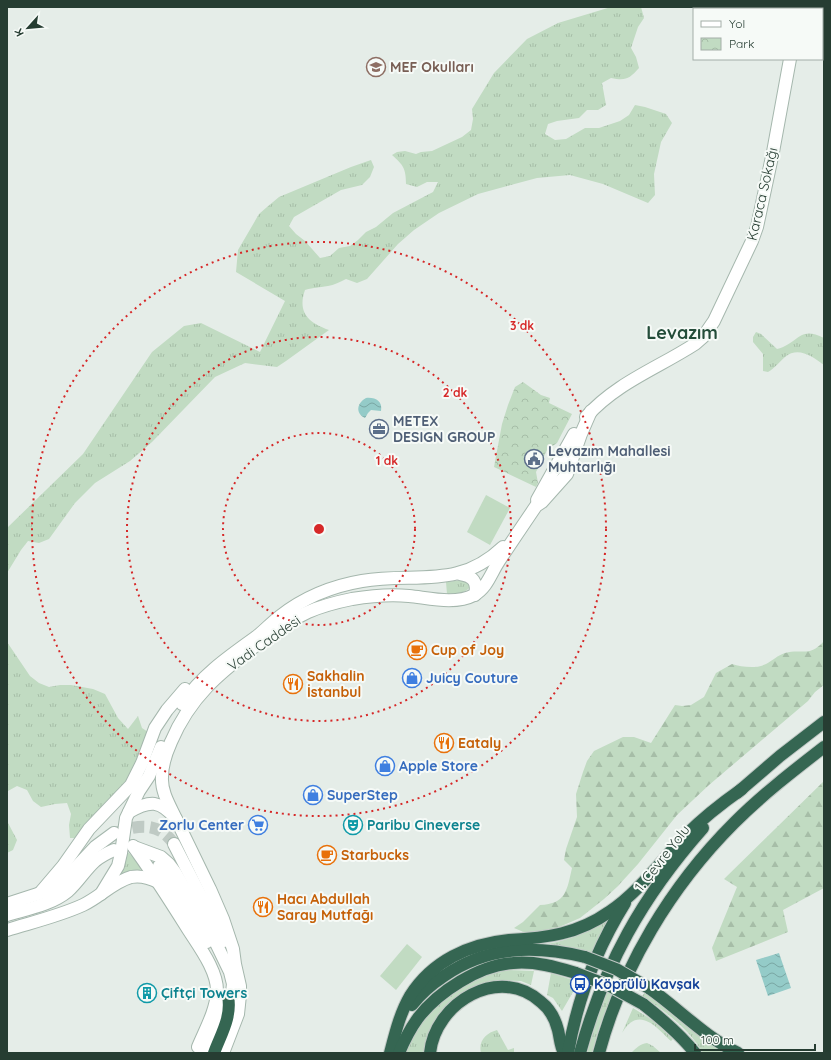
<svg xmlns="http://www.w3.org/2000/svg" width="831" height="1060" font-family="Quicksand,sans-serif">
<defs>
<pattern id="grass-tufts" width="24" height="20" patternUnits="userSpaceOnUse"><rect width="24" height="20" fill="#c1dbc2"/><path d="M3 7l-1-3M5 7V3M7 7l1-3M15 17l-1-3M17 17v-4M19 17l1-3" fill="none" stroke="#a6bda7"/></pattern>
<pattern id="forest-firs" width="22" height="20" patternUnits="userSpaceOnUse"><rect width="22" height="20" fill="#c1dbc2"/><path d="M5 1l3.5 6h-7zM16 11l3.5 6h-7z" fill="#a6bda7"/></pattern>
<pattern id="park-crowns" width="20" height="18" patternUnits="userSpaceOnUse"><rect width="20" height="18" fill="#c1dbc2"/><path d="M2 6a3 3 0 1 1 6 0M12 15a3 3 0 1 1 6 0" fill="none" stroke="#a6bda7"/></pattern>
<pattern id="water-waves" width="16" height="10" patternUnits="userSpaceOnUse"><rect width="16" height="10" fill="#94cbc8"/><path d="M0 5q4-4 8 0t8 0" fill="none" stroke="#79a6a3"/></pattern>
</defs>
<rect width="100%" height="100%" fill="#e5ede8"/>
<g fill="url(#grass-tufts)">
<path d="M 611,7 L 641,7 L 644,18 L 638,27 L 631,48 L 636,57 L 639,68 C 629,79 626,81 611,78 L 602,83 L 606,105 L 598,110 L 587,110 L 579,118 L 557,121 L 548,124 L 545,134 L 555,140 L 566,139 L 585,128 L 599,128 L 620,121 L 629,115 L 635,105 L 645,107 L 666,114 L 672,123 L 661,142 L 654,174 L 655,195 L 648,203 L 603,184 L 570,175 L 537,178 L 478,194 L 439,213 L 414,230 L 398,244 L 367,279 L 357,283 L 346,279 C 340,282 334,285 328,286 C 318,288 315,287 305,290 C 297,313 309,323 329,330 L 286,361 L 277,367 L 245,363 L 215,377 L 152,442 L 130,461 L 95,483 L 75,503 L 49,539 L 39,543 L 28,541 L 21,550 L 7,573 L 7,528 L 83,454 L 152,352 L 184,326 L 201,323 L 260,352 L 285,301 L 236,272 L 238,250 L 259,214 L 267,207 L 279,197 L 351,167 L 371,160 L 374,167 L 370,177 L 362,185 L 341,190 L 294,217 L 289,226 L 296,234 L 305,241 L 320,258 L 330,256 L 339,248 L 350,246 L 358,240 L 366,232 L 376,227 L 393,213 L 433,192 L 438,182 L 427,182 L 417,187 L 406,184 C 406,168 403,165 392,155 L 397,152 L 405,151 L 416,154 L 421,152 L 432,151 L 462,137 L 471,130 L 473,119 L 472,109 L 494,73 L 527,39 L 558,23 Z"/>
<path d="M 756,332 L 761,334 L 777,349 C 799,343 799,325 824,338 L 824,365 C 812,356 798,346 785,357 C 779,362 775,368 768,372 L 763,371 L 763,354 L 753,342 L 753,337 Z"/>
<path d="M 454,581 L 468,581 L 470,587 C 465,594 455,593 447,594 L 446,582 Z"/>
<polygon points="7,642 30,676 39,683 49,687 60,685 71,685 93,689 105,694 118,718 128,729 138,716 142,728 148,732 131,780 75,838 70,838 69,825 71,814 67,803 55,804 41,807 33,801 27,790 17,786 8,791 7,793"/>
<polygon points="7,821 17,840 13,850 7,853"/>
<polygon points="127,852 129,853 142,868 140,870 135,870 121,875 120,873"/>
<path d="M 613,915 L 595,953 L 569,947 L 547,944 C 575,939 590,931 613,915 Z"/>
<polygon points="505,970 534,971 531,985 521,981 500,980 488,983 460,999 428,1053 405,1053 413,1034 438,1001 484,974"/>
<polygon points="551,973 579,982 575,992 573,992 562,1011 553,998 547,995"/>
<path d="M 646,991 L 727,1053 L 703,1053 C 690,1030 664,1010 642,996 Z"/>
<polygon points="607,992 612,995 600,1025 592,1053 587,1053 596,1022"/>
<path d="M 633,1008 L 654,1021 L 673,1039 L 671,1041 C 661,1032 645,1011 630,1023 C 627,1025 624,1030 622,1033 Z"/>
<path d="M 497,1030 L 508,1050 L 514,1048 L 514,1053 L 481,1053 C 478,1041 486,1033 497,1030 Z"/>
<path d="M 647,1043 L 653,1046 L 661,1053 L 631,1053 C 636,1048 640,1044 647,1043 Z"/>
</g>
<g fill="url(#forest-firs)">
<path d="M 824,641 L 824,685 L 815,692 L 808,701 L 709,785 L 677,815 L 638,864 L 617,887 L 604,899 L 580,918 L 557,928 L 545,931 L 526,933 L 514,928 L 523,922 L 540,905 C 566,904 567,890 572,868 L 564,860 L 566,849 L 577,817 L 576,794 L 583,772 L 587,761 L 594,751 L 623,737 L 634,737 L 651,743 L 675,705 L 682,706 L 691,705 L 704,697 L 716,673 L 732,664 C 742,667 756,669 766,664 C 772,661 778,655 785,653 C 802,648 809,658 824,641 Z"/>
<polygon points="824,781 824,888 783,910 788,932 716,961 712,948 737,887 724,879"/>
</g>
<polygon fill="url(#park-crowns)" points="523,382 541,395 550,398 549,403 572,414 557,443 547,450 536,472 538,483 536,487 494,467 502,424 508,405 515,387"/>
<g fill="#c1dbc2">
<polygon points="486,495 510,508 490,545 467,532"/>
<polygon points="407,944 422,957 396,990 380,976"/>
</g>
<g fill="url(#water-waves)">
<path d="M 366,398 C 375,397 383,401 381,411 L 371,410 L 368,413 L 365,418 C 355,413 357,403 366,398 Z"/>
<polygon points="779,953 791,988 768,996 756,960"/>
</g>
<g fill="none" stroke-linecap="round" stroke-linejoin="round">
<path stroke="#bfcac4" stroke-width="12" stroke-dasharray="12 6" stroke-linecap="butt" d="M 115,833 C 138,825 158,821 174,844"/>
<g stroke="#a5b7ad" stroke-width="14">
<g id="secondary">
<polyline points="799,9 799,7"/>
<path d="M 586,417 C 616,383 658,368 695,344 L 703,337 L 714,321 L 752,241 L 757,227 L 773,152 L 790,59"/>
<polyline points="537,500 574,434"/>
<path d="M 460,574 C 473,576 478,582 475,595"/>
<path d="M 182,704 C 202,675 228,657 256,637 C 264,631 271,623 279,617 C 303,598 332,586 362,581 C 416,572 458,590 503,547"/>
<path d="M 129,812 C 150,800 160,800 176,819 L 210,889 L 223,919 L 233,949 L 235,964 L 240,986 L 240,995 L 238,1014 L 223,1053"/>
<path d="M 176,819 C 170,806 161,792 162,777 C 162,765 166,753 171,742 C 190,697 219,673 258,644 C 274,633 290,620 308,612 C 322,606 337,602 352,599 C 370,596 390,594 409,596 C 429,598 455,605 474,595 C 487,588 491,573 499,561 C 511,543 523,525 536,506 L 542,502 L 567,474 L 581,434 L 591,411"/>
<polyline points="174,844 224,941"/>
<path d="M 133,846 C 152,872 169,899 186,926 C 197,944 218,970 217,992 C 216,1011 205,1030 198,1047"/>
<polyline points="134,847 161,857 169,864 175,872 214,939 230,972 233,984 232,992 228,996 204,1053"/>
<polyline points="159,866 207,942"/>
<polyline points="40,893 63,866 89,829 131,785 142,763 155,728 167,710 185,689"/>
<polyline points="101,894 118,866 121,853 126,818 139,791 149,776 161,747"/>
<polyline points="7,904 47,891 60,884 95,847 114,833"/>
<path d="M 7,915 C 27,909 51,905 68,891 C 78,882 85,870 95,861 C 101,856 107,853 114,850"/>
<path d="M 7,930 C 33,922 59,916 83,905 C 100,897 113,882 131,877 C 141,875 150,878 158,882"/>
</g>
</g>
<g stroke="#c2c9c6" stroke-width="14">
<g id="highway">
<polyline points="737,793 780,756 824,722"/>
<path d="M 649,988 C 679,1009 705,1037 738,1053"/>
<path d="M 643,1004 C 662,1019 680,1034 695,1053"/>
<path d="M 412,1005 C 421,993 432,984 444,976 C 487,946 534,945 585,957"/>
<path d="M 214,1053 C 221,1034 232,1017 228,996"/>
<path d="M 390,1053 C 395,1034 400,1013 410,996 C 432,961 469,944 509,940 C 546,938 578,934 609,912 C 639,892 661,861 686,835 C 703,818 722,803 742,789"/>
<path d="M 399,1053 C 404,1041 410,1029 418,1018 C 438,992 479,965 513,963 C 535,961 556,967 576,973"/>
<path d="M 430,1053 C 435,1003 499,964 541,1002 C 550,1009 555,1018 558,1030 C 560,1038 560,1046 564,1053"/>
<path d="M 568,1053 C 577,1001 597,948 625,903"/>
<path d="M 580,1053 C 604,965 642,897 703,828"/>
<path d="M 599,1053 C 622,967 671,886 734,823 C 762,795 793,771 824,747"/>
</g>
</g>
<use href="#secondary" stroke="#fff" stroke-width="12"/>
<use href="#highway" stroke="#356652" stroke-width="12"/>
<g stroke="#c2c9c6" stroke-width="14" stroke-linecap="butt">
<g id="highway-bridge">
<polyline points="585,957 616,969 649,988"/>
<polyline points="576,973 610,986 643,1004"/>
</g>
</g>
<use href="#highway-bridge" stroke="#356652" stroke-width="12"/>
</g>
<g fill="none" stroke="#d62828" stroke-width="2" stroke-dasharray="2 4">
<circle cx="319" cy="529" r="96"/>
<circle cx="319" cy="529" r="192"/>
<circle cx="319" cy="529" r="287"/>
</g>
<defs>
<g id="school-ring" transform="scale(1)"><circle r="9.5" fill="#f6faf7" stroke="#8d6e63" stroke-width="1.5"/><path d="M0-5L7-2L0 1L-7-2ZM-4 1L0 2.5L4 1V4Q0 6-4 4Z" fill="#8d6e63"/></g>
<g id="office-ring" transform="scale(1)"><circle r="9.5" fill="#f6faf7" stroke="#5c6f8a" stroke-width="1.5"/><path d="M-6-3h4V-5.5h4V-3h4V5H-6ZM-1-4.5V-3h2v-1.5ZM-6 0V1H6V0Z" fill="#5c6f8a"/></g>
<g id="civic-ring" transform="scale(1)"><circle r="9.5" fill="#f6faf7" stroke="#5c6f8a" stroke-width="1.5"/><path d="M-.6-6.5H3V-4.5H.6V-3L4-1V1h2V6H-6V1h2V-1L-.6-3ZM-1.2 2.5V6h2.4V2.5Z" fill="#5c6f8a"/></g>
<g id="cafe-ring" transform="scale(1)"><circle r="9.5" fill="#f6faf7" stroke="#e8710a" stroke-width="1.5"/><path d="M-5.5-4.5H6V0H3Q3 3.5 0 3.5H-2.5Q-5.5 3.5-5.5 0ZM3-3.2v2h1.7v-2ZM-6 4.5H4V6H-6Z" fill="#e8710a"/></g>
<g id="shop-ring" transform="scale(1)"><circle r="9.5" fill="#f6faf7" stroke="#3f7fe0" stroke-width="1.5"/><path d="M-5-2.5h2.3a2.7 3.5 0 0 1 5.4 0H5L5.5 6h-11ZM-1.5-2.5h3a1.5 2.3 0 0 0-3 0Z" fill="#3f7fe0"/></g>
<g id="restaurant-ring" transform="scale(1)"><circle r="9.5" fill="#f6faf7" stroke="#e8710a" stroke-width="1.5"/><path d="M-5-6h1v4h1v-4h1v4h1v-4h1v5L-1.5 .5V6h-2V.5L-5-1ZM5-6V6H3V1.5H1.5Q1.5-4 5-6Z" fill="#e8710a"/></g>
<g id="supermarket-ring" transform="scale(1)"><circle r="9.5" fill="#f6faf7" stroke="#3f7fe0" stroke-width="1.5"/><path d="M-6-5.5h2.5l.6 2H6L4.5 2H-2.5L-4.4-4H-6ZM-1.5 3.2a1.3 1.3 0 1 0 .1 0ZM3 3.2a1.3 1.3 0 1 0 .1 0Z" fill="#3f7fe0"/></g>
<g id="theatre-ring" transform="scale(1)"><circle r="9.5" fill="#f6faf7" stroke="#0f9aa8" stroke-width="1.5"/><path d="M-5-5.5Q0-4 5-5.5V0Q5 5 0 6Q-5 5-5 0ZM-3.3-2.5H-1v1.5H-3.3ZM1-2.5H3.3v1.5H1ZM-2.8 1Q0 5.5 2.8 1Z" fill="#0f9aa8"/></g>
<g id="bus-ring" transform="scale(1)"><circle r="9.5" fill="#f6faf7" stroke="#1a4fb4" stroke-width="1.5"/><path d="M-5-6H5V4H4V6H2V4H-2V6H-4V4H-5ZM-3.5-4V0h7V-4ZM-3.5 1.2v1.5H-2V1.2ZM2 1.2v1.5H3.5V1.2Z" fill="#1a4fb4"/></g>
<g id="building-ring" transform="scale(1)"><circle r="9.5" fill="#f6faf7" stroke="#0f9aa8" stroke-width="1.5"/><path d="M-4-6H4V6H1V3H-1V6H-4ZM-2.5-4.3h1.7v1.8h-1.7ZM.8-4.3h1.7v1.8H.8ZM-2.5-1h1.7V.8h-1.7ZM.8-1h1.7V.8H.8Z" fill="#0f9aa8"/></g>
</defs>
<g fill-rule="evenodd">
<use href="#school-ring" x="376" y="67"/>
<use href="#office-ring" x="379" y="429"/>
<use href="#civic-ring" x="534" y="459"/>
<use href="#cafe-ring" x="417" y="650"/>
<use href="#shop-ring" x="412" y="678"/>
<use href="#restaurant-ring" x="293" y="684"/>
<use href="#restaurant-ring" x="444" y="743"/>
<use href="#shop-ring" x="385" y="766"/>
<use href="#shop-ring" x="313" y="795"/>
<use href="#supermarket-ring" x="258" y="825"/>
<use href="#theatre-ring" x="353" y="825"/>
<use href="#cafe-ring" x="327" y="855"/>
<use href="#restaurant-ring" x="263" y="907"/>
<use href="#bus-ring" x="580" y="984"/>
<use href="#building-ring" x="147" y="993"/>
</g>
<g text-anchor="middle" dominant-baseline="central" stroke-width="4" stroke-linejoin="round" paint-order="stroke">
<g font-size="14" font-weight="bold" fill="#785e54" stroke="#f6faf7" text-anchor="start">
<text x="390" y="67">MEF Okulları</text>
</g>
<g font-size="14" fill="#263d32" stroke="#f6faf7">
<text transform="translate(762 194) rotate(-77)">Karaca Sokağı</text>
<text transform="translate(264 643) rotate(-35)">Vadi Caddesi</text>
<text transform="translate(662 858) rotate(-52)">1. Çevre Yolu</text>
</g>
<g font-size="14" font-weight="bold" fill="#4e5e75" stroke="#f6faf7" text-anchor="start">
<text x="393" y="421">METEX<tspan x="393" dy="16">DESIGN GROUP</tspan></text>
<text x="548" y="451">Levazım Mahallesi<tspan x="548" dy="16">Muhtarlığı</tspan></text>
</g>
<g font-size="14" font-weight="bold" fill="#c56008" stroke="#f6faf7" text-anchor="start">
<text x="431" y="650">Cup of Joy</text>
<text x="307" y="676">Sakhalin<tspan x="307" dy="16">İstanbul</tspan></text>
<text x="458" y="743">Eataly</text>
<text x="341" y="855">Starbucks</text>
<text x="277" y="899">Hacı Abdullah<tspan x="277" dy="16">Saray Mutfağı</tspan></text>
</g>
<g font-size="14" font-weight="bold" fill="#366cbe" stroke="#f6faf7" text-anchor="start">
<text x="426" y="678">Juicy Couture</text>
<text x="399" y="766">Apple Store</text>
<text x="327" y="795">SuperStep</text>
<text x="244" y="825" text-anchor="end">Zorlu Center</text>
</g>
<g font-size="14" font-weight="bold" fill="#0d838f" stroke="#f6faf7" text-anchor="start">
<text x="367" y="825">Paribu Cineverse</text>
<text x="161" y="993">Çiftçi Towers</text>
</g>
<g font-size="14" font-weight="bold" fill="#164399" stroke="#f6faf7" text-anchor="start">
<text x="594" y="984">Köprülü Kavşak</text>
</g>
<g font-size="18" font-weight="bold" fill="#244d3a" stroke="#f6faf7">
<text x="682" y="332">Levazım</text>
</g>
</g>
<circle cx="319" cy="529" r="6" fill="#d62828" stroke="#f6faf7" stroke-width="2"/>
<g font-size="12" text-anchor="middle" font-weight="bold" fill="#d62828" stroke="#f6faf7" stroke-width="4" stroke-linejoin="round" paint-order="stroke">
<text x="522" y="330">3 dk</text>
<text x="455" y="397">2 dk</text>
<text x="387" y="465">1 dk</text>
</g>
<rect width="831" height="1060" fill="none" stroke="#263d32" stroke-width="16"/>
<rect x="693" y="8" width="130" height="52" fill="#f6faf7" stroke="#a3aea8"/>
<rect x="701" y="21" width="20" height="6" fill="#ffffff" stroke="#a3aea8"/>
<text x="729" y="28" font-size="12" fill="#263d32">Yol</text>
<rect x="701" y="38" width="20" height="12" fill="url(#park-crowns)" stroke="#a3aea8"/>
<text x="729" y="48" font-size="12" fill="#263d32">Park</text>
<g transform="translate(28 28) rotate(243)" stroke="#f6faf7" stroke-width="3" paint-order="stroke">
<path d="M0-3L7 15L0 10L-7 15Z" fill="#263d32"/>
<text y="-6" font-size="11" font-weight="bold" text-anchor="middle" fill="#263d32">K</text>
</g>
<path d="M695 1044v6h120v-6" fill="none" stroke="#263d32" stroke-width="2"/>
<text x="701" y="1044" font-size="12" fill="#263d32" stroke="#f6faf7" stroke-width="3" paint-order="stroke">100 m</text>
</svg>
